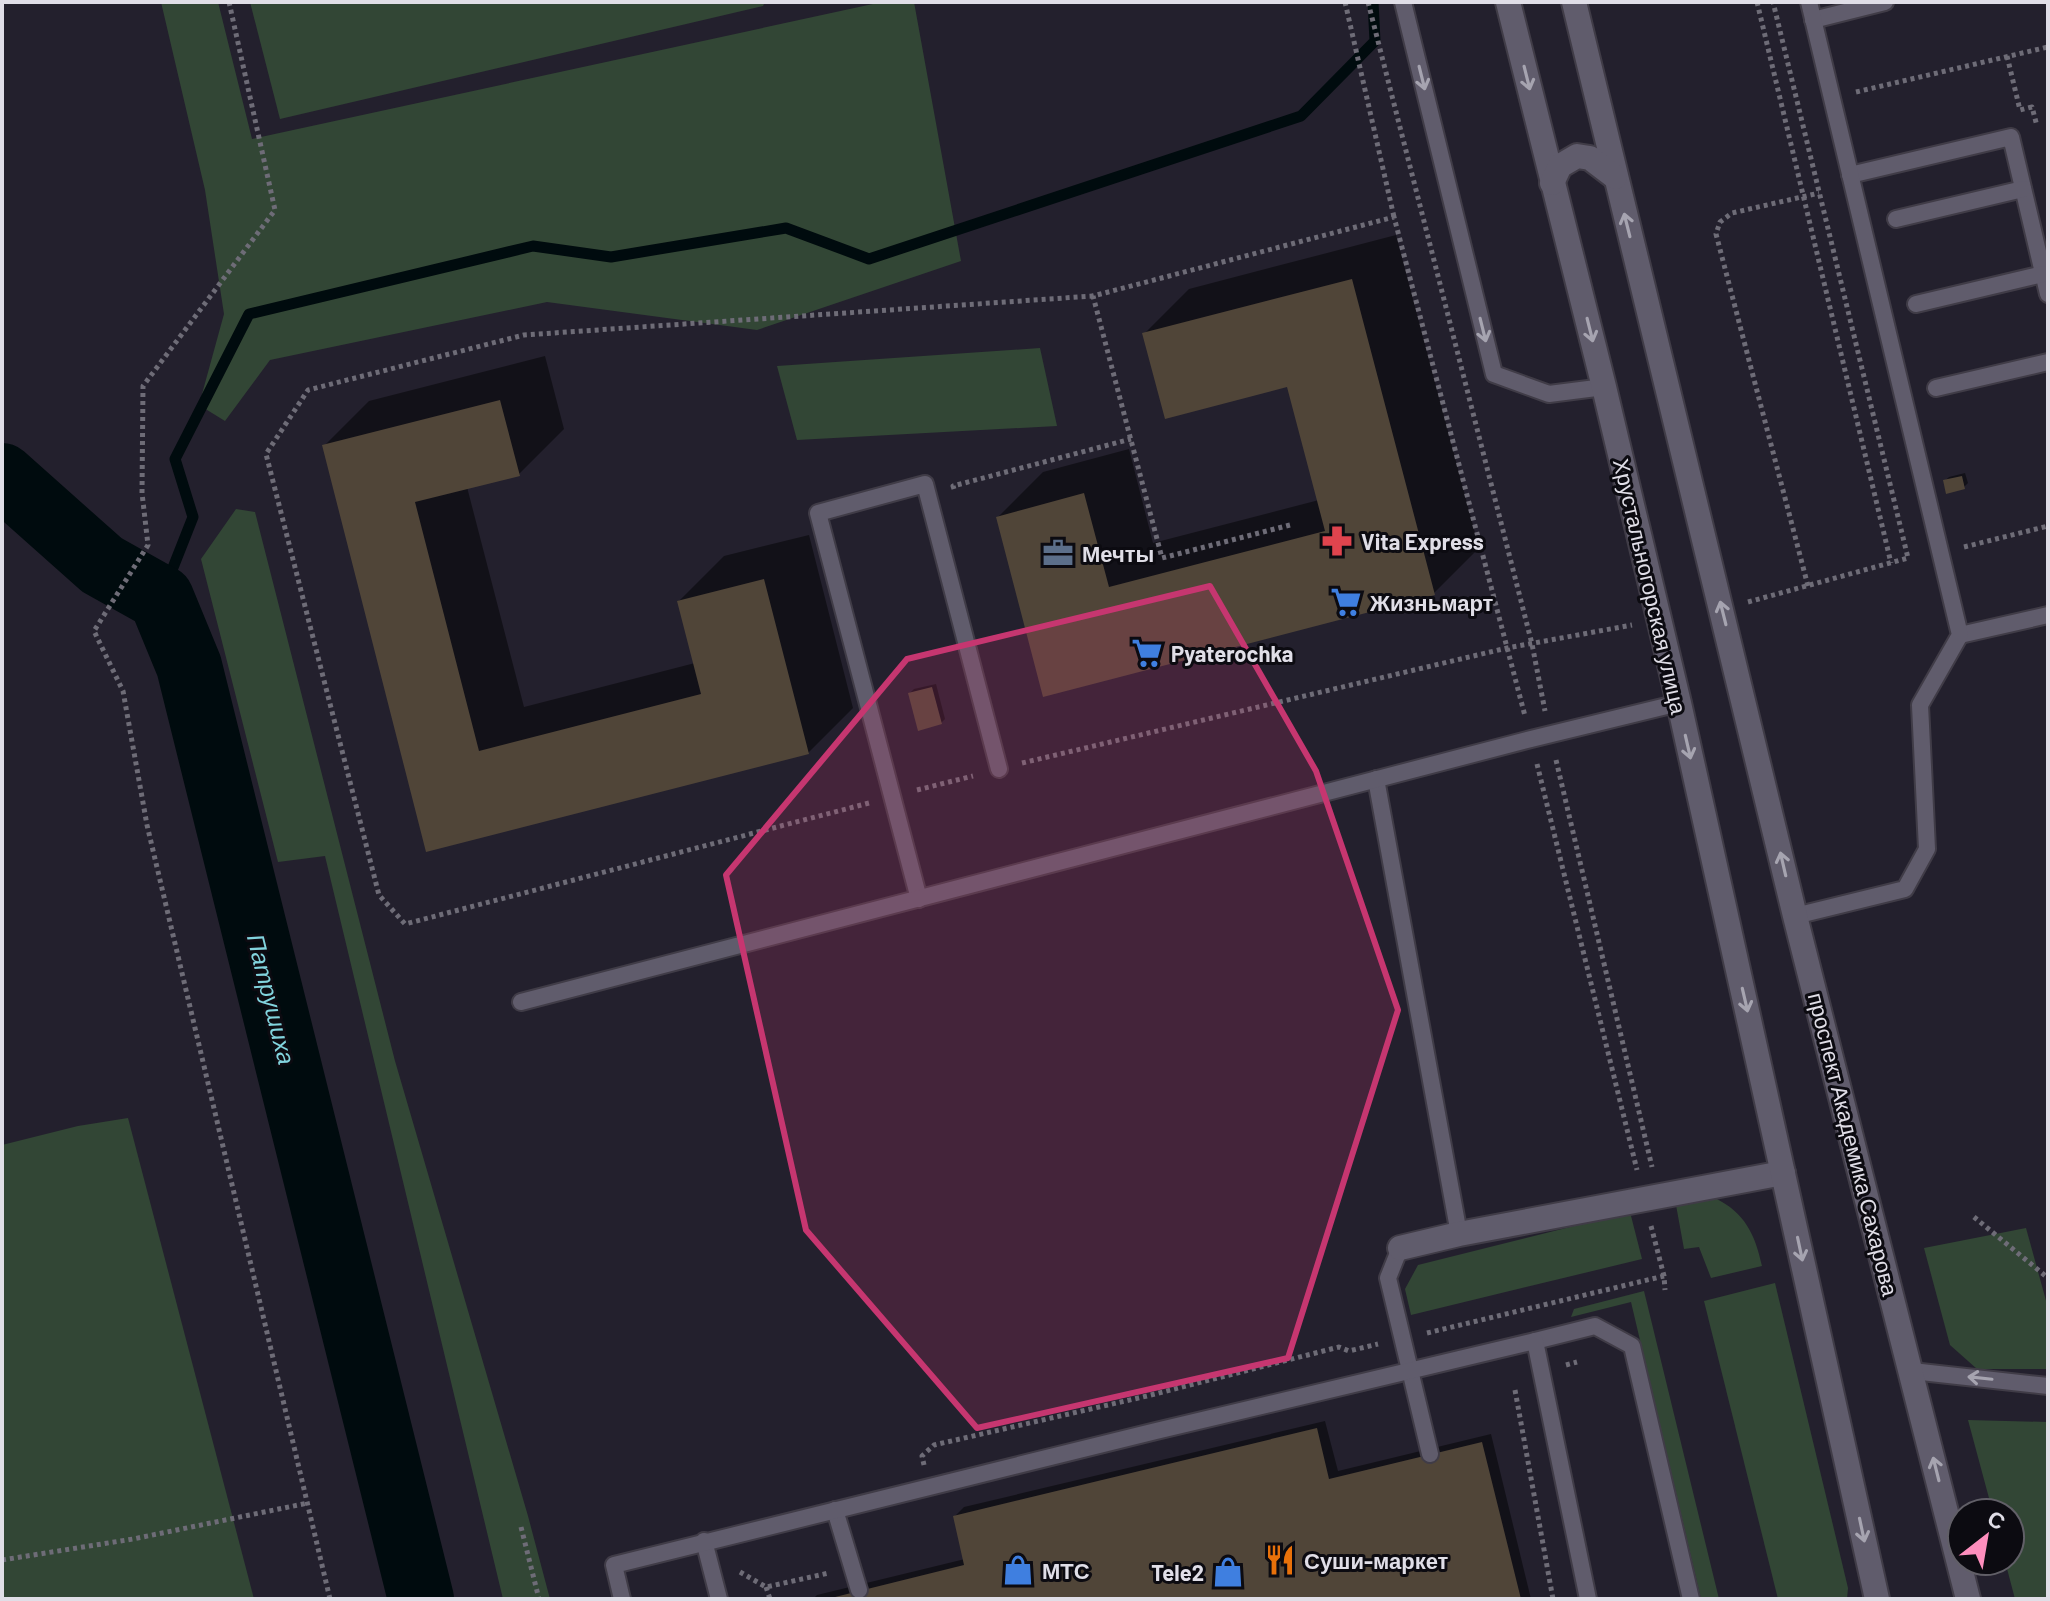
<svg xmlns="http://www.w3.org/2000/svg" width="2050" height="1601" font-family="Barlow,sans-serif">
<rect width="100%" height="100%" fill="#23202d"/>
<g fill="#324635">
<polygon points="161,2 218,2 252,139 882,2 914,2 961,261 757,330 547,302 270,360 225,421 199,405 224,314 205,190"/>
<polygon points="250,2 765,2 763,6 280,119"/>
<polygon points="1040,348 1057,426 797,440 777,366"/>
<polygon points="236,509 255,512 395,1061 528,1516 550,1599 503,1599 325,856 278,862 201,559"/>
<polygon points="128,1118 254,1599 2,1599 2,1145 78,1126"/>
<path d="M 1715,1198 C 1745,1213 1755,1234 1762,1266 L 1711,1278 L 1699,1247 L 1684,1249 L 1676,1205 Z"/>
<polygon points="1630,1212 1642,1259 1411,1315 1405,1289 1418,1265"/>
<polygon points="2026,1228 2048,1308 2048,1369 1977,1369 1950,1345 1924,1248"/>
<polygon points="1775,1283 1848,1588 1847,1599 1778,1599 1704,1301"/>
<polygon points="1644,1291 1719,1599 1701,1599 1631,1302 1571,1317 1574,1309"/>
<polygon points="1968,1420 2048,1422 2048,1599 2015,1599 2005,1561 2010,1561 2010,1513 1993,1513"/>
</g>
<g fill="#0007">
<polygon points="1396,235 1479,548 1434,593 1045,695 998,517 1043,472 1129,449 1153,543 1319,500 1288,385 1144,334 1189,289"/>
<polygon points="545,356 564,429 519,474 467,487 524,707 695,663 679,601 724,556 809,535 853,708 808,753 427,849 324,446 369,401"/>
<polygon points="1965,473 1968,483 1964,487 1945,481 1949,477"/>
<polygon points="936,684 945,719 941,723 910,693 914,689"/>
<polygon points="1325,1421 1338,1471 1491,1434 1531,1599 813,1599 817,1595 965,1559 955,1516 964,1507"/>
</g>
<g fill="none" stroke-linecap="round" stroke-linejoin="round">
<polyline stroke="#000b0e" stroke-width="11" points="161,598 193,517 175,459 249,314 533,246 611,257 786,228 869,259 1301,116 1375,41 1373,2"/>
<polyline stroke="#000b0e" stroke-width="66" points="2,476 102,565 161,598 189,666 421,1599"/>
</g>
<g fill="#504538">
<polygon points="1352,279 1435,595 1043,697 996,517 1084,493 1109,587 1325,531 1287,387 1165,419 1142,333"/>
<polygon points="500,400 520,476 415,502 479,751 701,694 677,601 764,579 809,754 426,852 322,445"/>
<polygon points="1962,476 1965,489 1946,494 1943,480"/>
<polygon points="932,687 942,724 918,731 908,693"/>
<polygon points="1317,1428 1329,1479 1482,1442 1521,1599 827,1599 964,1565 953,1516"/>
</g>
<g fill="none" stroke-linecap="round" stroke-linejoin="round">
<g stroke="#403c47" stroke-width="20">
<g id="service">
<polyline points="1403,2 1494,374 1549,394 1604,387"/>
<polyline points="1813,20 1885,2"/>
<polyline points="1850,175 2011,137 2048,294"/>
<polyline points="1896,219 2023,189"/>
<polyline points="1916,304 2043,274"/>
<polyline points="1936,388 2048,362"/>
<polyline points="1960,635 2048,615"/>
<polyline points="1376,779 1459,1234"/>
<polyline points="919,899 818,513 925,484 999,769"/>
<polyline points="1795,916 1905,889 1927,849 1920,705 1960,635 1809,2"/>
<polyline points="521,1002 1531,739 1679,703"/>
<polyline points="1400,1248 1388,1278 1430,1454"/>
<polyline points="1535,1341 1595,1326 1632,1346 1691,1599"/>
<polyline points="1912,1371 2048,1386"/>
<polyline points="835,1510 859,1590"/>
<polyline points="704,1541 719,1599"/>
<polyline points="622,1599 614,1565 1156,1431 1535,1341 1588,1599"/>
</g>
</g>
<g stroke="#403c47" stroke-width="28">
<polyline id="minor" points="1400,1248 1459,1234 1783,1173"/>
</g>
<g stroke="#403c47" stroke-width="28">
<g id="tertiary">
<polyline points="1508,2 1604,387 1679,703 1877,1599"/>
<polyline points="1574,2 1795,916 1968,1599"/>
<polyline points="1552,183 1560,166 1577,156 1590,158 1615,177"/>
</g>
</g>
<g stroke="#6e6c77" stroke-width="5" stroke-dasharray="4 4" stroke-linecap="butt">
<polyline points="229,2 275,210 143,386 142,493 148,545 94,631 123,691 147,825 330,1599"/>
<polyline points="1345,2 1394,217"/>
<polyline points="1368,2 1532,644 1545,711"/>
<polyline points="1757,2 1891,563"/>
<polyline points="2007,56 2020,110 2032,107 2037,126"/>
<polyline points="1856,92 2048,47"/>
<polyline points="954,489 953,486 1131,439"/>
<polyline points="1290,525 1162,558 1093,296 1394,217 1525,716"/>
<polyline points="1964,547 2048,526"/>
<polyline points="1808,586 1716,234 1720,222 1732,213 1819,193"/>
<polyline points="1748,602 1908,558 1773,2"/>
<polyline points="1556,760 1652,1167"/>
<polyline points="1022,763 1507,648 1632,625"/>
<polyline points="1537,764 1637,1170"/>
<polyline points="917,790 973,776"/>
<polyline points="869,803 405,924 379,895 266,454 308,390 524,335 1093,296"/>
<polyline points="1974,1217 2048,1278"/>
<polyline points="1651,1226 1664,1276"/>
<polyline points="1427,1333 1664,1276 1665,1290"/>
<polyline points="1566,1365 1577,1362"/>
<polyline points="1515,1390 1553,1599"/>
<polyline points="924,1465 922,1456 934,1445 1147,1396 1339,1347 1349,1351 1378,1344"/>
<polyline points="521,1527 539,1599"/>
<polyline points="2,1560 133,1539 308,1503"/>
<polyline points="740,1572 766,1587 829,1573"/>
<polyline points="766,1587 770,1599"/>
</g>
<use href="#service" stroke="#605c6c" stroke-width="16"/>
<use href="#minor" stroke="#605c6c" stroke-width="24"/>
<use href="#tertiary" stroke="#605c6c" stroke-width="24"/>
</g>
<defs><path id="oneway-shaft" d="M-6 0H5M1.5-3L5.5 0L1.5 3" fill="none" stroke-width="1.6" stroke-linecap="round" stroke-linejoin="round" transform="scale(2)"/></defs>
<g stroke="#a6a4b0">
<use href="#oneway-shaft" transform="translate(1422 78) rotate(76)"/>
<use href="#oneway-shaft" transform="translate(1527 78) rotate(76)"/>
<use href="#oneway-shaft" transform="translate(1627 225) rotate(-104)"/>
<use href="#oneway-shaft" transform="translate(1483 330) rotate(76)"/>
<use href="#oneway-shaft" transform="translate(1590 330) rotate(76)"/>
<use href="#oneway-shaft" transform="translate(1723 613) rotate(-104)"/>
<use href="#oneway-shaft" transform="translate(1688 747) rotate(77)"/>
<use href="#oneway-shaft" transform="translate(1783 864) rotate(-103)"/>
<use href="#oneway-shaft" transform="translate(1745 1000) rotate(77)"/>
<use href="#oneway-shaft" transform="translate(1800 1249) rotate(78)"/>
<use href="#oneway-shaft" transform="translate(1980 1378) rotate(-174)"/>
<use href="#oneway-shaft" transform="translate(1936 1469) rotate(-104)"/>
<use href="#oneway-shaft" transform="translate(1862 1530) rotate(78)"/>
</g>
<path fill="#c63670" fill-opacity="0.2" stroke="#c63670" stroke-width="6" stroke-linejoin="round" d="M 1210,586 L 1316,771 L 1398,1010 L 1288,1358 L 977,1428 L 806,1230 L 726,875 L 907,659 Z"/>
<defs>
<g id="pharmacy-bare" transform="scale(2.4)"><path d="M-2-6h4v4h4v4h-4v4h-4v-4h-4v-4h4Z" fill="#e0444e" stroke="#0c0b11" stroke-width="2.5" paint-order="stroke"/></g>
<g id="office-bare" transform="scale(2.4)"><path d="M-6-3h4V-5.5h4V-3h4V5H-6ZM-1-4.5V-3h2v-1.5ZM-6 0V1H6V0Z" fill="#5c6f8a" stroke="#0c0b11" stroke-width="2.5" paint-order="stroke"/></g>
<g id="supermarket-bare" transform="scale(2.4)"><path d="M-6-5.5h2.5l.6 2H6L4.5 2H-2.5L-4.4-4H-6ZM-1.5 3.2a1.3 1.3 0 1 0 .1 0ZM3 3.2a1.3 1.3 0 1 0 .1 0Z" fill="#3f7fe0" stroke="#0c0b11" stroke-width="2.5" paint-order="stroke"/></g>
<g id="restaurant-bare" transform="scale(2.4)"><path d="M-5-6h1v4h1v-4h1v4h1v-4h1v5L-1.5 .5V6h-2V.5L-5-1ZM5-6V6H3V1.5H1.5Q1.5-4 5-6Z" fill="#e8710a" stroke="#0c0b11" stroke-width="2.5" paint-order="stroke"/></g>
<g id="shop-bare" transform="scale(2.4)"><path d="M-5-2.5h2.3a2.7 3.5 0 0 1 5.4 0H5L5.5 6h-11ZM-1.5-2.5h3a1.5 2.3 0 0 0-3 0Z" fill="#3f7fe0" stroke="#0c0b11" stroke-width="2.5" paint-order="stroke"/></g>
</defs>
<g fill-rule="evenodd">
<use href="#pharmacy-bare" x="1337" y="541"/>
<use href="#office-bare" x="1058" y="553"/>
<use href="#supermarket-bare" x="1346" y="602"/>
<use href="#supermarket-bare" x="1147" y="653"/>
<use href="#restaurant-bare" x="1280" y="1560"/>
<use href="#shop-bare" x="1018" y="1570"/>
<use href="#shop-bare" x="1228" y="1572"/>
</g>
<g text-anchor="middle" dominant-baseline="central" stroke-width="6" stroke-linejoin="round" paint-order="stroke">
<g font-size="22" font-weight="bold" fill="#e0dee7" stroke="#0c0b11" text-anchor="start">
<text x="1361" y="541">Vita Express</text>
<text x="1082" y="553">Мечты</text>
<text x="1370" y="602">Жизньмарт</text>
<text x="1171" y="653">Pyaterochka</text>
<text x="1304" y="1560">Суши-маркет</text>
<text x="1042" y="1570">МТС</text>
<text x="1204" y="1572" text-anchor="end">Tele2</text>
</g>
<g font-size="22" fill="#e0dee7" stroke="#0c0b11">
<text transform="translate(1651 586) rotate(77)">Хрустальногорская улица</text>
<text transform="translate(1854 1144) rotate(76)">проспект Академика Сахарова</text>
</g>
<g font-size="24" font-style="italic" fill="#82d4de" stroke="#0c0b11">
<text transform="translate(272 999) rotate(76)">Патрушиха</text>
</g>
</g>
<rect width="2050" height="1601" fill="none" stroke="#e0dee7" stroke-width="8"/>
<g transform="translate(1986 1537) rotate(31)"><circle r="38" fill="#0c0b11" stroke="#615f67" stroke-width="2"/>
<path d="M0-6L14 30L0 20L-14 30Z" fill="#fe8ebd"/>
<text y="-12" font-size="22" font-weight="bold" text-anchor="middle" fill="#e0dee7">С</text>
</g>
</svg>
